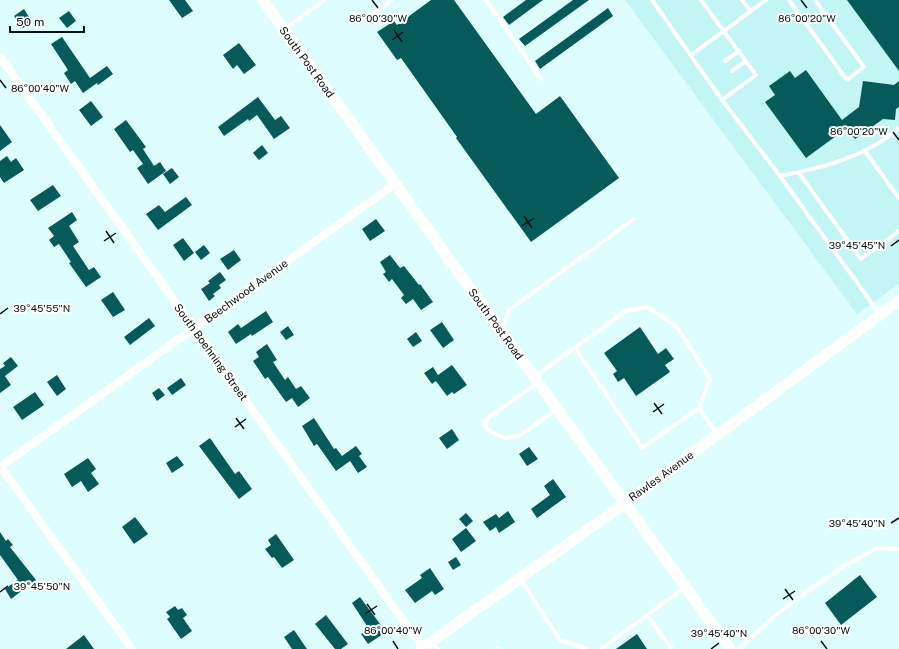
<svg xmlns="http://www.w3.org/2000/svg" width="899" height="649" font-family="'Public Sans',sans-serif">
<rect width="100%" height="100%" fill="#defefd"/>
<polygon fill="#c2f5f4" points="625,0 899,0 899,284 857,314"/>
<g fill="#075a5a">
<polygon points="169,0 185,0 193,11 182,18"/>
<polygon points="431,0 454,0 536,114 560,96 619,178 531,242 456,138 457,137 401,58 397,60 377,32 394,21 397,25"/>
<polygon points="526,0 543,0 509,25 503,17"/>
<polygon points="573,0 589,0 525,46 519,39"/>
<polygon points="847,0 899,0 899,71"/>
<polygon points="608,8 613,16 540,69 535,61"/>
<polygon points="24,9 32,22 23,28 14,16"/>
<polygon points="69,11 76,21 67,28 59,18"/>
<polygon points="62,37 90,78 107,66 113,74 98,85 97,83 83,93 75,81 71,84 64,73 68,70 51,44"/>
<polygon points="239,43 256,65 244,74 237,65 233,69 223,55"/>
<polygon points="806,70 842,120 859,107 863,81 894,85 899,81 899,107 896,109 895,120 883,119 855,139 847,128 806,158 765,102 775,95 769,86 790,71 795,78"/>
<polygon points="258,97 275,120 281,116 290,128 274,139 257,115 249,121 248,119 224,136 218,127"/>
<polygon points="91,101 103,117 91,126 79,110"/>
<polygon points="126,120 146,147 143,149 154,166 160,162 166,171 148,184 137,168 143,164 133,150 130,152 114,129"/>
<polygon points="0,125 12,142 0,151"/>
<polygon points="262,145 268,153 259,160 253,153"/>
<polygon points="7,156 11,162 16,158 24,170 4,183 0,177 0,161"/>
<polygon points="172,168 179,177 170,184 163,174"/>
<polygon points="53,185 61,196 38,211 30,200"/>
<polygon points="186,197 192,205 158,230 146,214 159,205 165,212"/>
<polygon points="72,212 77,220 69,226 79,242 73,246 89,270 94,267 101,277 86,287 69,263 71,262 59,244 54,247 49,240 54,236 48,228"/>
<polygon points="376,219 385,231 370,241 362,229"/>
<polygon points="183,238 194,253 184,261 173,245"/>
<polygon points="204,245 210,253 201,260 195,252"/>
<polygon points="234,250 241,260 228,270 220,259"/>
<polygon points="390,255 400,268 404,266 419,285 420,284 433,302 421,310 413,299 406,304 401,298 404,295 392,279 389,282 383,274 386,272 380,262"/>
<polygon points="220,272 226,280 219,285 221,288 213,294 215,296 209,301 201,289 210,283 208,281"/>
<polygon points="113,292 125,310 113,317 101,300"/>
<polygon points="266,311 273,322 252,336 251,334 236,344 228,332 238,324 241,328"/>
<polygon points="149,318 155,326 130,345 124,337"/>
<polygon points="442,322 454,340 443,348 430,330"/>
<polygon points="288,326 294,335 286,340 280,332"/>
<polygon points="640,327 658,354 666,348 674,359 665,365 670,372 636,396 624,378 618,382 613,374 617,371 604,353"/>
<polygon points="416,332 422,341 413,347 407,339"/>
<polygon points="267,344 277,360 273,362 285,380 288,377 296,389 301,386 310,398 298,407 292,398 286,402 268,377 265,379 253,361 259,357 256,352"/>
<polygon points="11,357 18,366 5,376 11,385 0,393 0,369 5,366 3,363"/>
<polygon points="452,365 467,385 454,394 452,392 447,396 436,381 432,384 424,373 433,367 438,375"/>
<polygon points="57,375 66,389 57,396 47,382"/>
<polygon points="181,378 186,385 172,395 167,388"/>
<polygon points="159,388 165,395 157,401 152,393"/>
<polygon points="35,392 44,405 22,420 13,407"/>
<polygon points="314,418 334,449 336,448 342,456 356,446 362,454 359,456 367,467 358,473 350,461 336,471 317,444 314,446 302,426"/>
<polygon points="452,429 459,440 447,449 439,438"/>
<polygon points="210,438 235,474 239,471 252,489 239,499 199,446"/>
<polygon points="529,447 538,459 527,466 519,454"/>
<polygon points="177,456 184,465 172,473 166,463"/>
<polygon points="88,458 96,469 91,473 99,484 88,492 81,481 72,487 64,474"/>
<polygon points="553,479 566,497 537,518 531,509 550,495 544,486"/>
<polygon points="508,511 515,522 499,533 496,527 490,531 483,522 496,514 499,518"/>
<polygon points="466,513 473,521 466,527 459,519"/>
<polygon points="135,517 148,534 134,544 122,527"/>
<polygon points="466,528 476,541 461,552 452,539"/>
<polygon points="0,532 6,541 8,539 13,545 10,547 36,580 11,599 5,589 18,580 0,555"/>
<polygon points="276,534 294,560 282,568 274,557 272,558 265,549 271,545 268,540"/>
<polygon points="456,557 461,565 453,570 448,562"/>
<polygon points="430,568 444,589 435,595 432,591 415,603 405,590 422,578 420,575"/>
<polygon points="860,575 877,597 841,625 825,603"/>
<polygon points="360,597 386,632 368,644 361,634 369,629 352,603"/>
<polygon points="175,606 178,610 182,608 187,615 183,618 192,631 181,639 167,619 170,617 166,612"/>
<polygon points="326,615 348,644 341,649 335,649 315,624"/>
<polygon points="294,630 307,649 292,649 284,637"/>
<polygon points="637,634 647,649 616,649"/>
<polygon points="84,635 94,649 66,649"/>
</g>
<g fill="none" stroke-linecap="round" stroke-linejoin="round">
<g stroke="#fff" stroke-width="4">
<polyline points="486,0 541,79"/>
<polyline points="652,0 722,100 780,176 879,313"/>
<polyline points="701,0 756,75 722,100"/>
<polyline points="742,0 751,11"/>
<polyline points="789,0 847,80 864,67 815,0"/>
<polyline points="371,15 392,0"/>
<polyline points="284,29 325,0"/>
<polyline points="691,55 766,0"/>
<polyline points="725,61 739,51"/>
<polyline points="732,71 746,61"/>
<polyline points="864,150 899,198"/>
<polyline points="799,173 861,259 899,231"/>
<path d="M 780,176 C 822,168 866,157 899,128"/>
<polyline points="502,329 509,310 634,219"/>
<polyline points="575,348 642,448 699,408 717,434"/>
<polyline points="534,377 626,311 647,307 677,327 710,379 699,408"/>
<polyline points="538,383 489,417 484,423 487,429 504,438 519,436 557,409"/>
<polyline points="520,578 560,640 587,649"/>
<polyline points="647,615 672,649"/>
<polyline points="432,642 438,649"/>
<polyline points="497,649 498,649"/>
<polyline points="601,649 684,588"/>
<polyline points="739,649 771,619 801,596 844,566 877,548 899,549"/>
</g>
<g stroke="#fff" stroke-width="8">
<polyline points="0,57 423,648"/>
<polyline points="0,466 132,649"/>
<polyline points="0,467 395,184"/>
</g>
<g stroke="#fff" stroke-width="11">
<polyline points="263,0 730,649"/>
<polyline points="421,649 625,503 899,301"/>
</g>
</g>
<path fill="none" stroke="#020f0f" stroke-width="1.5" d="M 372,0 L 378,8M 801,0 L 807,8M 394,30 L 402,42M 392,40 L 403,32M 0,80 L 6,88M 893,132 L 899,140M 524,216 L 532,228M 522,226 L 534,218M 106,231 L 114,243M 104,241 L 116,233M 891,246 L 899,240M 0,314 L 8,308M 654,403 L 662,414M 653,412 L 664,404M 236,418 L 244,429M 235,427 L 246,419M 891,523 L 899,518M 785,589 L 793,600M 0,592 L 8,586M 783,599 L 795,591M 367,604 L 375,615M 365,614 L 377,606M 393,641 L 398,649M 821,641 L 827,649M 711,649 L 719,643"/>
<g text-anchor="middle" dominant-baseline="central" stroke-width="4" stroke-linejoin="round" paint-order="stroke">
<g font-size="11" fill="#020f0f" stroke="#fff">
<text transform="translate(307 62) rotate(54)">South Post Road</text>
<text transform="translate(246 291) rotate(-36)">Beechwood Avenue</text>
<text transform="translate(496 324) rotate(54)">South Post Road</text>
<text transform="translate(211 352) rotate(54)">South Boehning Street</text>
<text transform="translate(661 476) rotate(-36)">Rawles Avenue</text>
</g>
</g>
<g font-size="10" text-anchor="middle" fill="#020f0f" stroke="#fff" stroke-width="4" stroke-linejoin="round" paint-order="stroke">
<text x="807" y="22">86°00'20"W</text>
<text x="378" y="22">86°00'30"W</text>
<text x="40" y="92">86°00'40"W</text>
<text x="859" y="135">86°00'20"W</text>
<text x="857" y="249">39°45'45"N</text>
<text x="42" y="312">39°45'55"N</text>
<text x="857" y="527">39°45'40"N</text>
<text x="42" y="590">39°45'50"N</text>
<text x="393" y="634">86°00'40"W</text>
<text x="821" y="634">86°00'30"W</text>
<text x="719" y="637">39°45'40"N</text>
</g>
<path d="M10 26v6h74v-6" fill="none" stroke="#020f0f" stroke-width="2"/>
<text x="16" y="26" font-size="12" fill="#020f0f" stroke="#ffffff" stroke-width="3" paint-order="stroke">50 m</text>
</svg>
